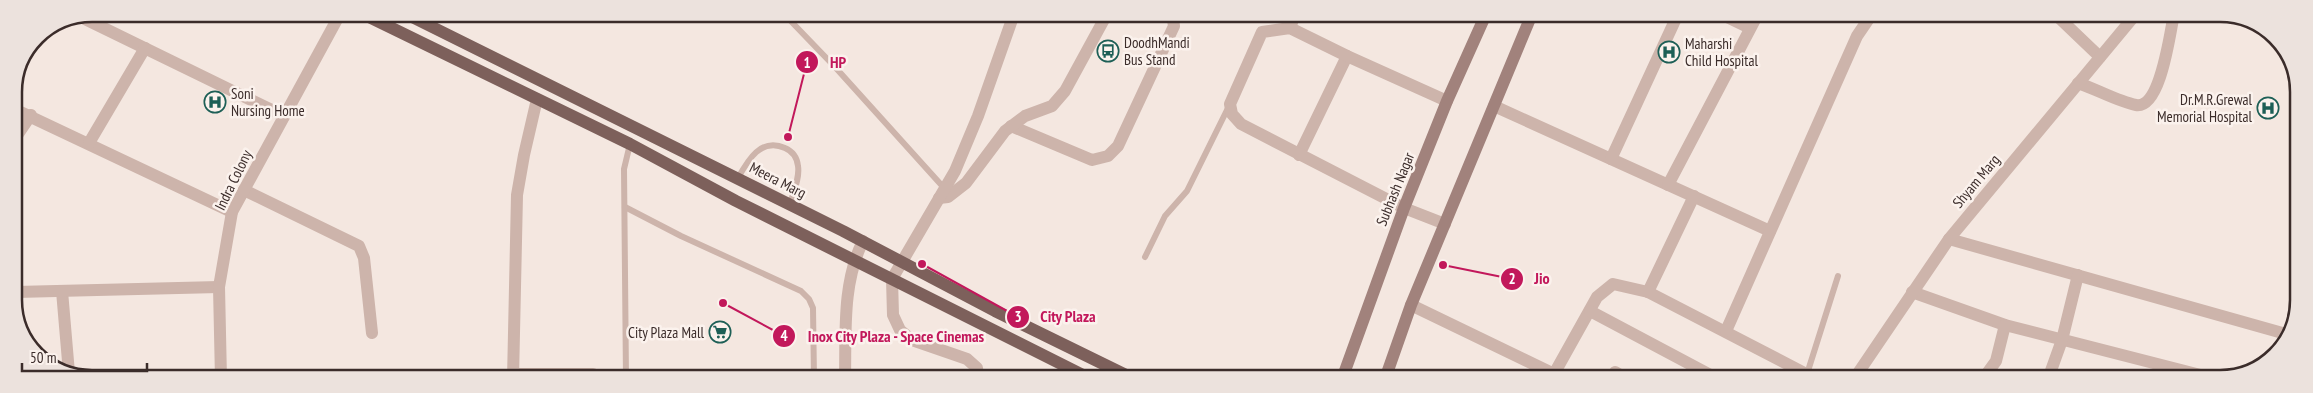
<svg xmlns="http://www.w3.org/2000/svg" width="2313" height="393" font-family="'PT Sans Narrow',sans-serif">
<rect width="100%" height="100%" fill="#f4e7e0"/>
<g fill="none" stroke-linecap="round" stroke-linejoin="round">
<g stroke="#cdb4ab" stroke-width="6">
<polyline points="784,14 835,67 945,189"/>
<path d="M 738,178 C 748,160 761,137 785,148 C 792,151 797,157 798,166 C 800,178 793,193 790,204"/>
<polyline points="625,207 681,236 801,291 809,299 813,308 814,379"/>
<polyline points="1145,257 1165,216 1187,191 1228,108"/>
<polyline points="1807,374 1838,276"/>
<polyline points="626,379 624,169 630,144"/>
</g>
<g stroke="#cdb4ab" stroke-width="12">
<polyline points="1721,14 1750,28"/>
<polyline points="2055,14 2100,57"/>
<polyline points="83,18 284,116"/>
<polyline points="1290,28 1295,14"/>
<path d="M 2078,83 C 2096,89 2119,102 2136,105 C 2161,109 2170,32 2174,14"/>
<polyline points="1494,106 1770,231"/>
<polyline points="14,109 232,212"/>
<polyline points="1011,126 1092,160 1108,156 1118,146 1174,26 1172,14"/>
<polyline points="14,140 31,115"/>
<polyline points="89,143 145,48"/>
<polyline points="1299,155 1347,56"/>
<polyline points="1611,159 1678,14"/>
<polyline points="1668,185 1758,14"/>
<polyline points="244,190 359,246 364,258 372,333"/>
<polyline points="939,198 948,197 966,183 1005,131 1025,116 1052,106 1065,91 1107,14"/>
<polyline points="1445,224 1404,208 1241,124 1232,114 1230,104 1262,32 1290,28 1347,56 1447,101"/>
<polyline points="1949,239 2286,334"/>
<polyline points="62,291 69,373"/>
<polyline points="16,292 219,287"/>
<polyline points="1648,292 1694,196"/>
<polyline points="1912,292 2005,325 2216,379"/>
<polyline points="1411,305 1554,374 1597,297 1613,284 1648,292 1816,379"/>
<polyline points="1590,311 1718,379"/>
<polyline points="1726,331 1857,36 1872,14"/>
<polyline points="1615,372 1627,379"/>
<polyline points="513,374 593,374"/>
<polyline points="221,379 219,287 232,212 340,14"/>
<polyline points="513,379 517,195 524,155 537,99"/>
<path d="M 845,379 C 846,333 842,283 863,241"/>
<polyline points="978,379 977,368 967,359 912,340 900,330 893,315 892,279 955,171 978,116 1014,14"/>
<polyline points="1854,379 1949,239 2136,14"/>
<polyline points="1983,379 1996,361 2005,325"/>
<polyline points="2048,379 2062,340 2078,275"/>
</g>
<g stroke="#a1827c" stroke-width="12">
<polyline points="1342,379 1404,208 1447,101 1486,14"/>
<polyline points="1385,379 1411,305 1532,14"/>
</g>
<g stroke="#7d605b" stroke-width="12">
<polyline points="363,14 630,144 736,201 1091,379"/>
<polyline points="406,14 843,231 995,311 1134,379"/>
</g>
</g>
<defs>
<g id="bus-ring" transform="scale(1.125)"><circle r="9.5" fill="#fbf2ed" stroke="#1d5f56" stroke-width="1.5"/><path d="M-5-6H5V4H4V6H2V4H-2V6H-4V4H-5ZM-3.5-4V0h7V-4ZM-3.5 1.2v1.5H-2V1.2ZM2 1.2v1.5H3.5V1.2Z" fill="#1d5f56"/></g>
<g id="hospital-ring" transform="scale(1.125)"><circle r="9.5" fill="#fbf2ed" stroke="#1d5f56" stroke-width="1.5"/><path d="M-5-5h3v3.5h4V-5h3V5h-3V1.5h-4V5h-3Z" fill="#1d5f56"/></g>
<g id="supermarket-ring" transform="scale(1.125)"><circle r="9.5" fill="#fbf2ed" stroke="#1d5f56" stroke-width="1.5"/><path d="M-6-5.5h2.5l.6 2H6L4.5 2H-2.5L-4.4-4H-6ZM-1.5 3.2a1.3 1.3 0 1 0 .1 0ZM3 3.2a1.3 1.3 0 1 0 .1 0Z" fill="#1d5f56"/></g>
</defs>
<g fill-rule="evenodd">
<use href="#bus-ring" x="1108" y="51"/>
<use href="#hospital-ring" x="1669" y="52"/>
<use href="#hospital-ring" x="215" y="102"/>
<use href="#hospital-ring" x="2268" y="108"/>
<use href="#supermarket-ring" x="720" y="332"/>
</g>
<g text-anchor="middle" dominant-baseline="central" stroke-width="5" stroke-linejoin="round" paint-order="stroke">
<g font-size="15" fill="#3b2c2a" stroke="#fbf2ed" text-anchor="start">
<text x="1124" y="42">DoodhMandi<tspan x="1124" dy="17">Bus Stand</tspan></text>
<text x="1685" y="43">Maharshi<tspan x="1685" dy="17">Child Hospital</tspan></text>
<text x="231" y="93">Soni<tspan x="231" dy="17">Nursing Home</tspan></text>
<text x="2252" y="99" text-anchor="end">Dr.M.R.Grewal<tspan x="2252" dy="17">Memorial Hospital</tspan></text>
<text x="704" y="332" text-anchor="end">City Plaza Mall</text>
</g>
<g font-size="15" fill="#3b2c2a" stroke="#fbf2ed">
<text transform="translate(233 180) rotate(-64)">Indra Colony</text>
<text transform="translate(778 180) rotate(27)">Meera Marg</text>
<text transform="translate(1976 181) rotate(-50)">Shyam Marg</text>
<text transform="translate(1395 189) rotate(-68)">Subhash Nagar</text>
</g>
</g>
<path d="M0 0H2313V393H0ZM92 22H2220A70 70 0 0 1 2290 92V300A70 70 0 0 1 2220 370H92A70 70 0 0 1 22 300V92A70 70 0 0 1 92 22Z" fill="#ece2dd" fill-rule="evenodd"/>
<path fill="none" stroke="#3b2c2a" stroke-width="2.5" d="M92 22H2220A70 70 0 0 1 2290 92V300A70 70 0 0 1 2220 370H92A70 70 0 0 1 22 300V92A70 70 0 0 1 92 22Z"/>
<path fill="none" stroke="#c2185b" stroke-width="2" d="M788 137L807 62M1443 265L1512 279M922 264L1018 317M723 303L784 336"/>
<g fill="#c2185b" stroke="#fbf2ed" stroke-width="2">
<circle cx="788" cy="137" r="5"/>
<circle cx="1443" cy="265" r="5"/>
<circle cx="922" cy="264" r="5"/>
<circle cx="723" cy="303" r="5"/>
<circle cx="807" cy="62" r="12"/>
<circle cx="1512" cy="279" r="12"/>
<circle cx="1018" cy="317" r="12"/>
<circle cx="784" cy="336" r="12"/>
</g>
<g font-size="15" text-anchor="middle" font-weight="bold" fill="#fff">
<text x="807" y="68">1</text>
<text x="1512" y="284">2</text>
<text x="1018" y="322">3</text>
<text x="784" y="341">4</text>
</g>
<g font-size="16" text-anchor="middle" font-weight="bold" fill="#c2185b" stroke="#fbf2ed" stroke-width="5" stroke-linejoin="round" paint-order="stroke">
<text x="838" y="68">HP</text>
<text x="1542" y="284">Jio</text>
<text x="1068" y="322">City Plaza</text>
<text x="896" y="342">Inox City Plaza - Space Cinemas</text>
</g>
<path d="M22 363v8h125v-8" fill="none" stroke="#3b2c2a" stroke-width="2.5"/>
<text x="30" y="363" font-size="15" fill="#3b2c2a" stroke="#fbf2ed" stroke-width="4" paint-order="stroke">50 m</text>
</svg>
